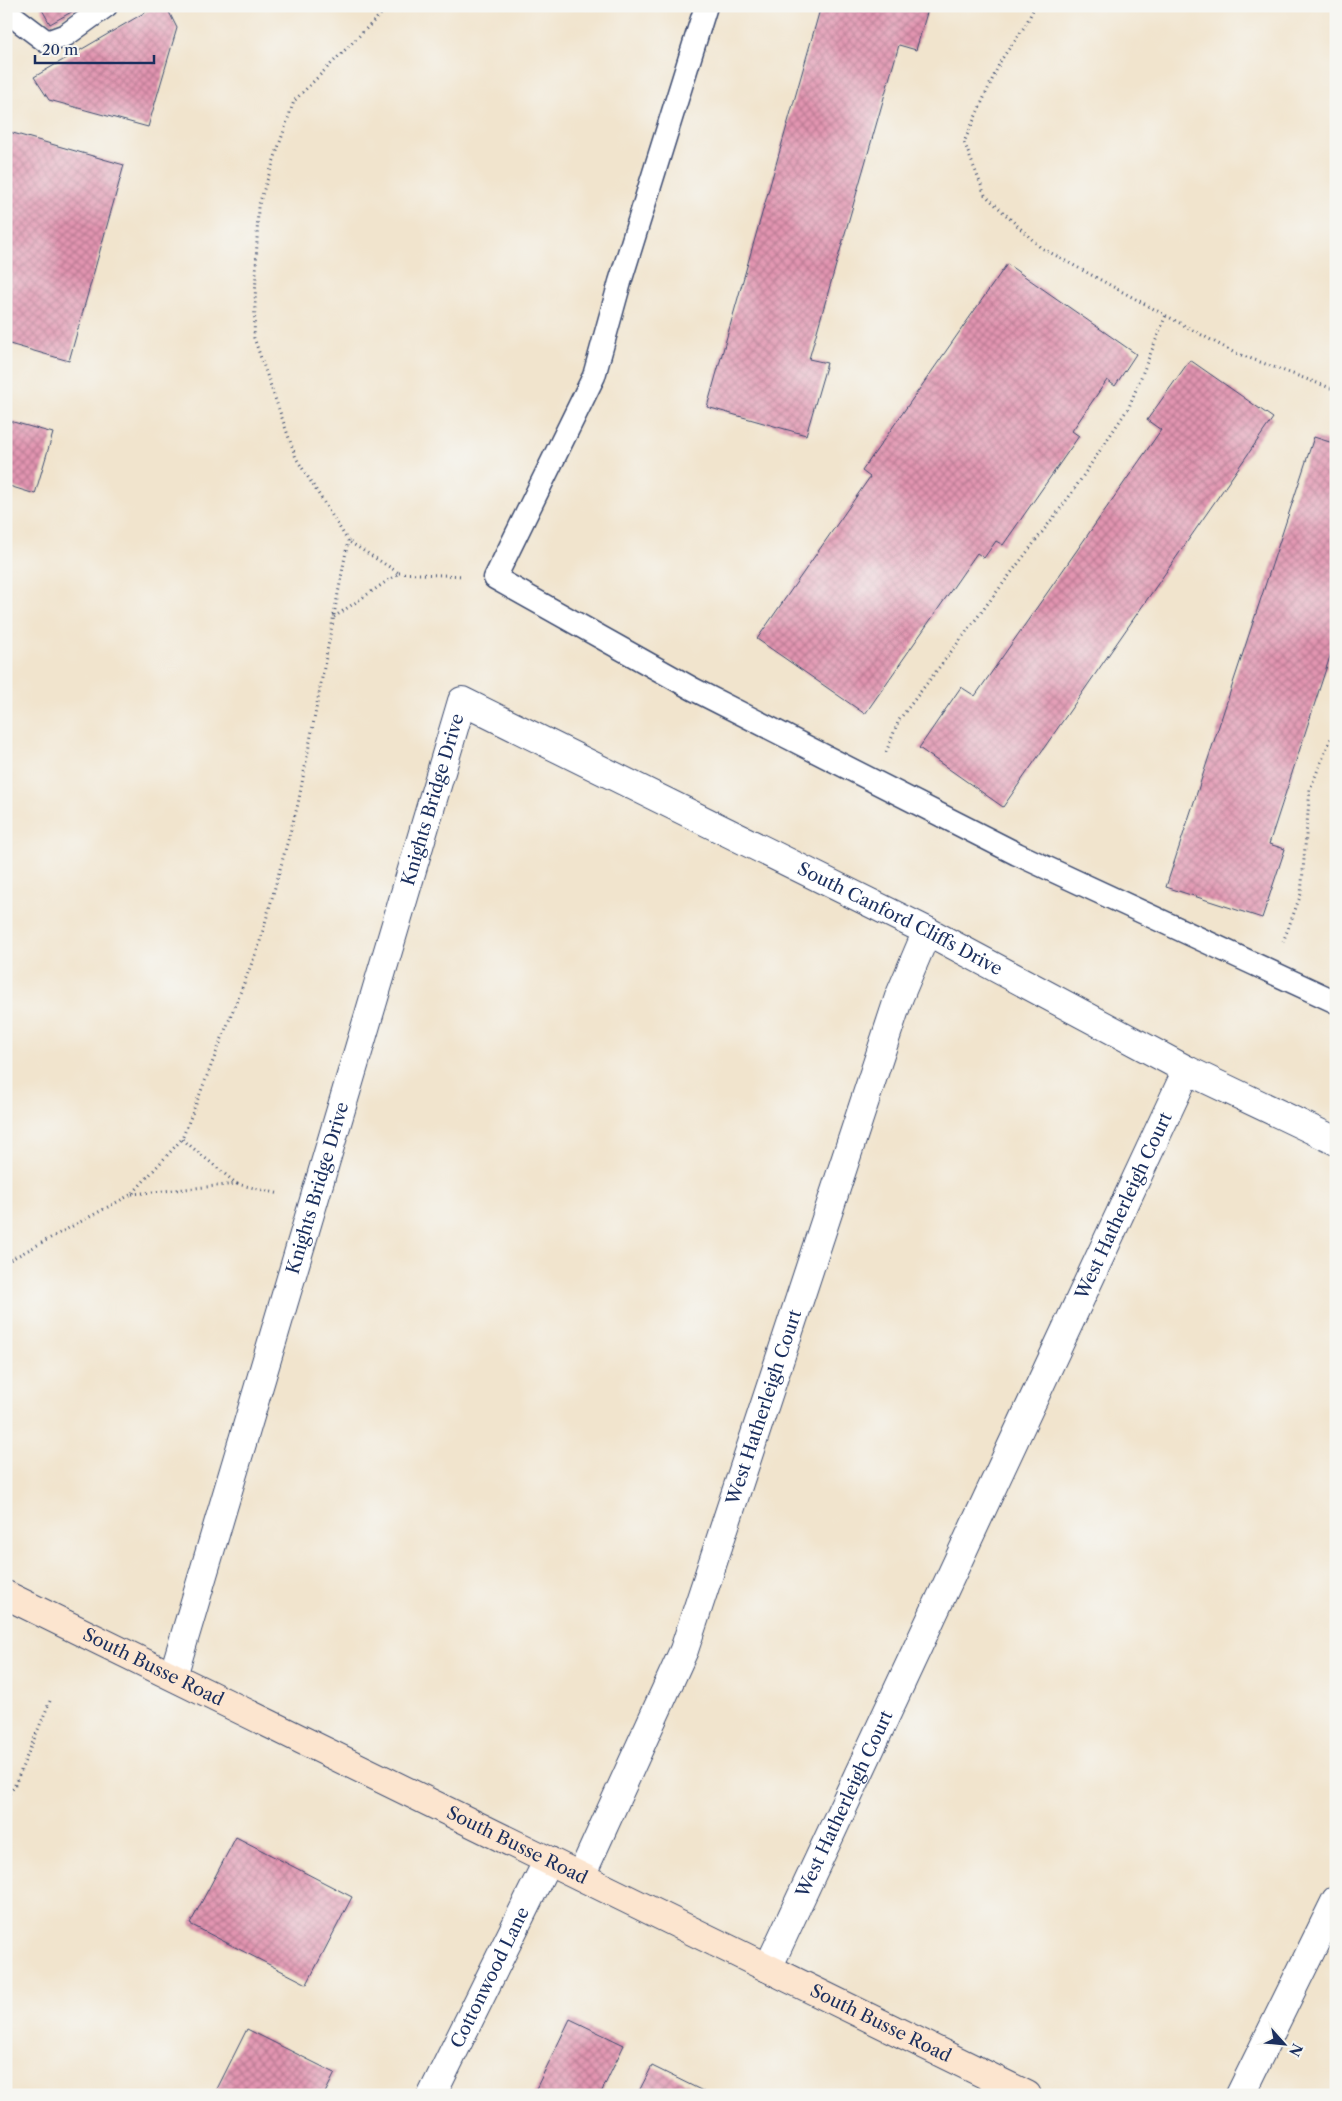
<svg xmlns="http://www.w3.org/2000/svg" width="1342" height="2101" font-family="'Libre Caslon Text',serif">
<defs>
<pattern id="building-cross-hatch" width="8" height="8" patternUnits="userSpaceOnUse" patternTransform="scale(1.25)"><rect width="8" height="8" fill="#e294b0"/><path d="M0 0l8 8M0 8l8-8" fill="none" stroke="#b67992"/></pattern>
</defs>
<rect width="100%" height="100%" fill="#f6f6f2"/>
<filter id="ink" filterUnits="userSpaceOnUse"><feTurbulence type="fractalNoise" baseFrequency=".02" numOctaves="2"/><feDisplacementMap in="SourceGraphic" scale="10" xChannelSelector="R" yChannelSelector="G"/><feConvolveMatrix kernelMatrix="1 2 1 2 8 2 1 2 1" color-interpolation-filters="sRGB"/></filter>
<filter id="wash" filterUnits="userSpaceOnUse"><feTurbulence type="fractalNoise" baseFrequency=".0096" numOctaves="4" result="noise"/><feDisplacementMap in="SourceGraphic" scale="20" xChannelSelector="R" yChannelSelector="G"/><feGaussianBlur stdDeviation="1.12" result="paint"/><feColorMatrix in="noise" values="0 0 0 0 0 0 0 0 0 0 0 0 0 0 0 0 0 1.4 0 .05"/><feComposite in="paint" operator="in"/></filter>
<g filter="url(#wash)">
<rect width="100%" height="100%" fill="#f1e4cd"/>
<g id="blocks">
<g fill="url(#building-cross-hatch)">
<polygon points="40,6 82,6 50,24"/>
<polygon points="156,6 166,6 177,28 148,127 49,100 34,77"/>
<polygon points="821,6 929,6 916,50 899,45 809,359 827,363 806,435 707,407"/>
<polygon points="6,131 124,165 69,361 6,343"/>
<polygon points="1007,264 1136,354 1115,386 1107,380 1072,431 1079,436 1003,545 996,541 984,558 977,553 865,714 757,639 870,477 862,471"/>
<polygon points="1190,360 1273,418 1003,807 919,748 961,687 975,696 1161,430 1147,420"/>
<polygon points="6,420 53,433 35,494 6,485"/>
<polygon points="1314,437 1336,444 1336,638 1269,844 1285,849 1262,918 1166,887"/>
<polygon points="236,1837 352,1897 307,1984 190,1924"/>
<polygon points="570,2019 624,2045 600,2095 533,2095"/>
<polygon points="247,2029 335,2073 324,2095 214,2095"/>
<polygon points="652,2066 711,2095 637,2095"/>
</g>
</g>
</g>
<g filter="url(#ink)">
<use href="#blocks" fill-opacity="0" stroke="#3b4a6f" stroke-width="1"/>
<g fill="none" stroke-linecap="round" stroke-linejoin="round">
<g stroke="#3b4a6f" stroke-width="25">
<g id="lane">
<polyline points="706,6 620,282 594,376 495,578 693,689 1017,854 1336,1002"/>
<polyline points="6,11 47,42 66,35 106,6"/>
</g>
</g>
<g stroke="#3b4a6f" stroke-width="30">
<g id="street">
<path id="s1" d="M 173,1676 L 462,701 L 927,931 L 1187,1070 L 1336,1141"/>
<path id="s2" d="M 581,1876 L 684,1650 L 899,997 L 927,931"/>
<path id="s3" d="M 768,1968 L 1187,1070"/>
<path id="s4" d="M 432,2095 L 548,1860"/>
<polyline points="1240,2095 1336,1900"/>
</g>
</g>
<g stroke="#3b4a6f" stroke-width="30">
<g id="secondary">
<path id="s5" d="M 6,1595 L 1027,2095"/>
</g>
</g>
<g stroke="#3b4a6f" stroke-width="3" stroke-dasharray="1 4" stroke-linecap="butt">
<polyline points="1035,6 1025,26 1001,60 964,142 985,195 1040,247 1233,352 1336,390"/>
<polyline points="399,573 463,576"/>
<polyline points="334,617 399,573 348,541"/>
<polyline points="886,752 899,720 1069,497 1129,407 1166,315"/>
<polyline points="1283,942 1301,894 1310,789 1336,726"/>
<polyline points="237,1184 280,1194"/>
<polyline points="132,1194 237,1184 182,1139"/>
<polyline points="6,1262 132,1194 182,1139 259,945 298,804 348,541 296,458 254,338 258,207 294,101 389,6"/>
<polyline points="6,1797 14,1787 50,1701"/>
</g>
<use href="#lane" stroke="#fff" stroke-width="22"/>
<use href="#street" stroke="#fff" stroke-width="28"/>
<use href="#secondary" stroke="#fce5cf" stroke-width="28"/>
</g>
</g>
<g text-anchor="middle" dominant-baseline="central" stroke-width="4" stroke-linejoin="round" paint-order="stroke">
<g font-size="18" fill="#1b2f5e" stroke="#f6f6f2">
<text stroke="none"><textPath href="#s1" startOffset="914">Knights Bridge Drive</textPath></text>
<text stroke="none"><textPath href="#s1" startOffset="1506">South Canford Cliffs Drive</textPath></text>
<text stroke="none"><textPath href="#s1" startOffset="509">Knights Bridge Drive</textPath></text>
<text stroke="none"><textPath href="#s3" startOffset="841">West Hatherleigh Court</textPath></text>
<text stroke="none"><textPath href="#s2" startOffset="504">West Hatherleigh Court</textPath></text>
<text stroke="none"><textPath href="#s5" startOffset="164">South Busse Road</textPath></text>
<text stroke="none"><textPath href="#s3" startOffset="181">West Hatherleigh Court</textPath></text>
<text stroke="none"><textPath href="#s5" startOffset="569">South Busse Road</textPath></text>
<text stroke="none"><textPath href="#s4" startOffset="131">Cottonwood Lane</textPath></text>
<text stroke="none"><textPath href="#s5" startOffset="974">South Busse Road</textPath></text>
</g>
</g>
<rect width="1342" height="2101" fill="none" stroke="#f6f6f2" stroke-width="25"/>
<g transform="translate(1284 2044) rotate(117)" stroke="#f6f6f2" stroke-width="4" paint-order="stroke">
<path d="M0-4L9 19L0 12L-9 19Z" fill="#1b2f5e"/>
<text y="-8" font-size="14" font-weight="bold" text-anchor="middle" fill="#1b2f5e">N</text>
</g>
<path d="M35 55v8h119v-8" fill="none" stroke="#1b2f5e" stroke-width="2.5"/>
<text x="42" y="55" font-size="15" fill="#1b2f5e" stroke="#f6f6f2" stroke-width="4" paint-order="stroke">20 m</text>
</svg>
